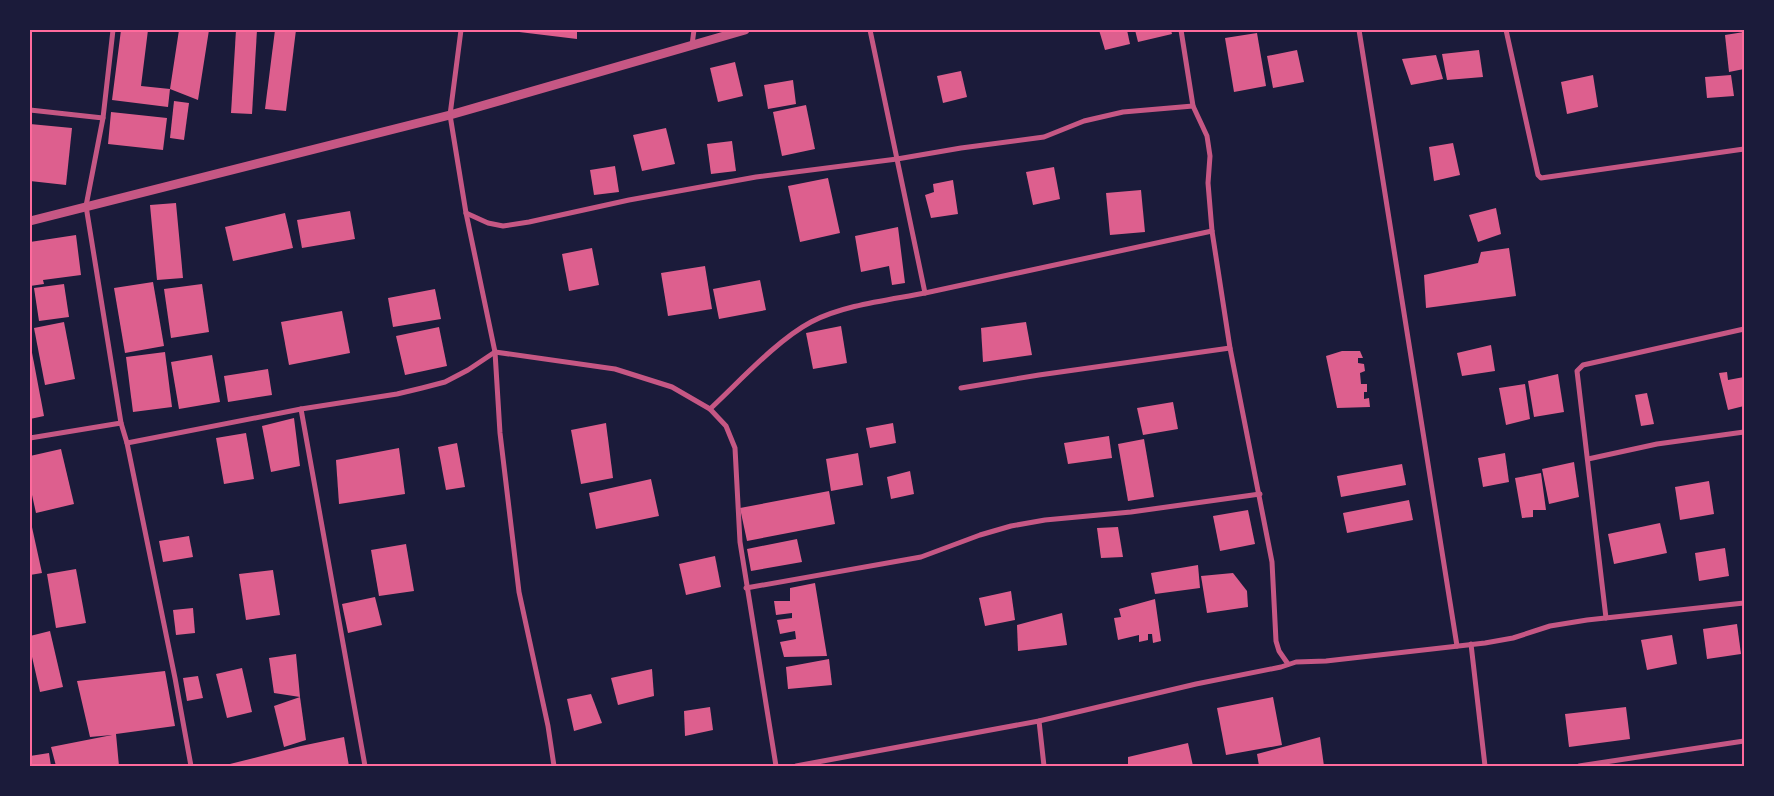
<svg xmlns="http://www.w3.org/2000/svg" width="1774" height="796" font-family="'Source Sans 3',sans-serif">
<rect width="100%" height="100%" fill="#1b1b3a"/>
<g fill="#dd5f8e">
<polygon points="121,30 148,30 141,86 170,89 179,30 209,30 198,100 170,89 168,107 112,100"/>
<polygon points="236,30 257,30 252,114 231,113"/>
<polygon points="275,30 296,30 286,111 265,109"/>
<polygon points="511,30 577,30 577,39 511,31"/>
<polygon points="1099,30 1127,30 1130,44 1105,50"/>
<polygon points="1135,30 1171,30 1172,34 1138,42"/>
<polygon points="1744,32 1744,69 1729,72 1725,35"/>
<polygon points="1257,33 1266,86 1234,92 1225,38"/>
<polygon points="1297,50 1304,82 1273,88 1267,56"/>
<polygon points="1479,50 1483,77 1447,80 1442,54"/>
<polygon points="1436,55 1443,79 1411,85 1402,59"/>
<polygon points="735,62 743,96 718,102 710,68"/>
<polygon points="961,71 967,97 943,103 937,76"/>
<polygon points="1593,75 1598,107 1567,114 1561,82"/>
<polygon points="1731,75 1734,96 1707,98 1705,77"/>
<polygon points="793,80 796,104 768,109 764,85"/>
<polygon points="174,101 189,103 184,140 170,138"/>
<polygon points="806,105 815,149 782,156 773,112"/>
<polygon points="111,112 167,118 163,150 108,144"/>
<polygon points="30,124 72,128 66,185 30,181"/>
<polygon points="666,128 675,164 642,171 633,135"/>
<polygon points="732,141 736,171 711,174 707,144"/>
<polygon points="1453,143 1460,175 1434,181 1429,147"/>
<polygon points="615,166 619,192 594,195 590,170"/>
<polygon points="1054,167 1060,199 1033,205 1026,172"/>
<polygon points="828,178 840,233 800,242 788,186"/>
<polygon points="953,180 958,214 931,218 925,195 934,192 933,184"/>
<polygon points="1141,190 1145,232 1110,235 1106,193"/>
<polygon points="176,203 183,278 157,280 150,205"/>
<polygon points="1496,208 1501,234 1478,242 1469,215"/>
<polygon points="350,211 355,239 302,248 297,220"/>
<polygon points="285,213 293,248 233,261 225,227"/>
<polygon points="898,227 905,283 892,285 889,266 861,272 855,236"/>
<polygon points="76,235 81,275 43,280 44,284 30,286 30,242"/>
<polygon points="592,248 599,285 569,291 562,254"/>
<polygon points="1509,248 1516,296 1426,308 1424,275 1478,263 1481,252"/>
<polygon points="705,266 712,309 668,316 661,273"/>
<polygon points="760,280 766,310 719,319 713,289"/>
<polygon points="153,282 164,346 125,353 114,288"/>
<polygon points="64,284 69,317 39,321 34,288"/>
<polygon points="202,284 209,332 171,338 164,289"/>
<polygon points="435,289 441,319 393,327 388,298"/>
<polygon points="342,311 350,353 289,365 281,322"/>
<polygon points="64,322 75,379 45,385 34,328"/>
<polygon points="1026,322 1032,355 983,362 981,328"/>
<polygon points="841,326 847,363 813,369 806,333"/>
<polygon points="439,327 447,366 405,375 396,336"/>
<polygon points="30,342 44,416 30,419"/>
<polygon points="1491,345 1495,371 1462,376 1457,353"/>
<polygon points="1342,351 1360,351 1363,358 1358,358 1358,363 1364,364 1365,371 1360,373 1361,384 1367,384 1367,392 1364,392 1364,399 1369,398 1370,407 1337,408 1326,356"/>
<polygon points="165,352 172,407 133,412 126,357"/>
<polygon points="212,355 220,402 179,409 171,362"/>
<polygon points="268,369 272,395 228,402 224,376"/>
<polygon points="1727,372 1728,380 1744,377 1744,406 1728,410 1719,373"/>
<polygon points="1558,374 1564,412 1534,417 1528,381"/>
<polygon points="1525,384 1530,419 1506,425 1499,388"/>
<polygon points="1647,393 1654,424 1641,426 1635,395"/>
<polygon points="1173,402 1178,429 1143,435 1137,408"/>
<polygon points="294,418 300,466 271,472 262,426"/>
<polygon points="606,423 613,478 581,484 571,430"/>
<polygon points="893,423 896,443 870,448 866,428"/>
<polygon points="246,433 254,479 224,484 216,438"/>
<polygon points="1109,436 1112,458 1068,464 1064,443"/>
<polygon points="1144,439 1154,497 1128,501 1118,444"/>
<polygon points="457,443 465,487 446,490 438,447"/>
<polygon points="399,448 405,494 339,504 336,460"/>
<polygon points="61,449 74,504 36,513 30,486 30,456"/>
<polygon points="858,453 863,485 831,491 826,459"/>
<polygon points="1505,453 1509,482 1483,487 1478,458"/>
<polygon points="1574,462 1579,497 1549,504 1542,469"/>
<polygon points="1402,464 1406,485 1341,497 1337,476"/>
<polygon points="910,471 914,494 891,499 887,477"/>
<polygon points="1541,473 1546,510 1533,510 1533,517 1522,518 1515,478"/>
<polygon points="651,479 659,516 596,529 589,493"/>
<polygon points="1709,481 1714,514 1680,520 1675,487"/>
<polygon points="829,491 835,524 747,541 740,508"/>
<polygon points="1409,500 1413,520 1347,533 1343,513"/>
<polygon points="1248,510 1255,544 1220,551 1213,516"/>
<polygon points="30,518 42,573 30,575"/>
<polygon points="1660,523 1667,553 1614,564 1608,534"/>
<polygon points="1118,527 1123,557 1101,558 1097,528"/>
<polygon points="189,536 193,557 163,562 159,541"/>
<polygon points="797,539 802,562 751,571 747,549"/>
<polygon points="406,544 414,591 379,596 371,550"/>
<polygon points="1725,548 1729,576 1699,581 1695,553"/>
<polygon points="715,556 721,587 686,595 679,564"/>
<polygon points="1198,565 1200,588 1155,594 1151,573"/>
<polygon points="76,569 86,623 56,628 47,574"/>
<polygon points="273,570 280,615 246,620 239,574"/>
<polygon points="1233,573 1247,591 1248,607 1207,613 1201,576"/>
<polygon points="815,583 827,656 784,657 780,642 796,639 795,631 780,634 777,620 792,618 792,613 776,615 774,601 790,601 790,588"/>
<polygon points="1011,591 1015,620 985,626 979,598"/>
<polygon points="375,597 382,625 348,633 342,604"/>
<polygon points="1155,599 1161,641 1153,643 1152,634 1148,634 1148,640 1139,642 1139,635 1118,640 1114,618 1121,617 1119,609"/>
<polygon points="193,608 195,633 176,635 173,610"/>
<polygon points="1062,613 1067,645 1018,651 1017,625"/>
<polygon points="1737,624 1741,654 1707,659 1703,629"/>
<polygon points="50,631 63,687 40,692 30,648 30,636"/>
<polygon points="1672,635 1677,664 1647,670 1641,640"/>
<polygon points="296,654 300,697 274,693 269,658"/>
<polygon points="829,659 832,685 788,689 786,667"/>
<polygon points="242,668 252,712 227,718 216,674"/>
<polygon points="652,669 654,696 618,705 611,678"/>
<polygon points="165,671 175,726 116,734 119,766 56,766 51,747 112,735 90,737 77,681"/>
<polygon points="198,676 203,698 187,701 183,678"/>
<polygon points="591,694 602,723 574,731 567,699"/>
<polygon points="300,697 306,740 284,747 274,706"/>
<polygon points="1273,697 1282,745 1226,755 1217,708"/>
<polygon points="710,707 713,730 685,736 684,711"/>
<polygon points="1626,707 1630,739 1569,747 1565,714"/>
<polygon points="344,737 349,766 222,766 301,746"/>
<polygon points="1320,737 1324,766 1259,766 1257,754"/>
<polygon points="1188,743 1193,766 1128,766 1128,757"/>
<polygon points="49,753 51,766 30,766 30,756"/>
</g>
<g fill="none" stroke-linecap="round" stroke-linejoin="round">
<g stroke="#c65784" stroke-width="5">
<polyline points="113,30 103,118 86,206 121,423 127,443 175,678 191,766"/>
<polyline points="461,30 450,115 466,213 495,352 500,433 519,592 548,726 554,766"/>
<polyline points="1181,30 1193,106 1207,136 1210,156 1208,183 1212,231 1230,348 1272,562 1276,641 1279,651 1288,664"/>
<polyline points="1359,30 1457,646"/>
<polyline points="1506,30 1538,175 1541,178 1744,149"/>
<polyline points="692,45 694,30"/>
<polyline points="30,110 103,118"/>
<polyline points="466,213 488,223 503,226 529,222 629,200 756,177 897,159 961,148 1044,137 1084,121 1123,112 1193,106"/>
<polyline points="925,293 1212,231"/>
<polyline points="961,388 1039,375 1230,348"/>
<polyline points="301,409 365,766"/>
<path d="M 710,409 C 739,382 777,340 811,322 C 843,305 889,300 925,293 L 870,30"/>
<polyline points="30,438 121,423"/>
<polyline points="127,443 301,409 397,394 422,388 445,382 468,370 495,352 615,369 672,387 710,409 726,426 735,448 740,542 776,766"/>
<polyline points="1588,459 1657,444 1744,432"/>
<polyline points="746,588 921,557 980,535 1011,526 1045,520 1131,512 1260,494"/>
<polyline points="1606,618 1577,371 1583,365 1744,329"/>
<polyline points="1471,644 1485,766"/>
<polyline points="1039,721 1044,766"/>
<polyline points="796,766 1039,721 1196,684 1281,667 1296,662 1326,661 1485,643 1513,638 1550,626 1587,620 1744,603"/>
<polyline points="1579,766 1744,741"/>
</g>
<polyline stroke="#c65784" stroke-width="9" points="30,221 450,115 745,30"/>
</g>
<rect width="1774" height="796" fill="none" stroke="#1b1b3a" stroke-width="62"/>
<rect x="31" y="31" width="1712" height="734" fill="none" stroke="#ff6b9d" stroke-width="2"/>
</svg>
